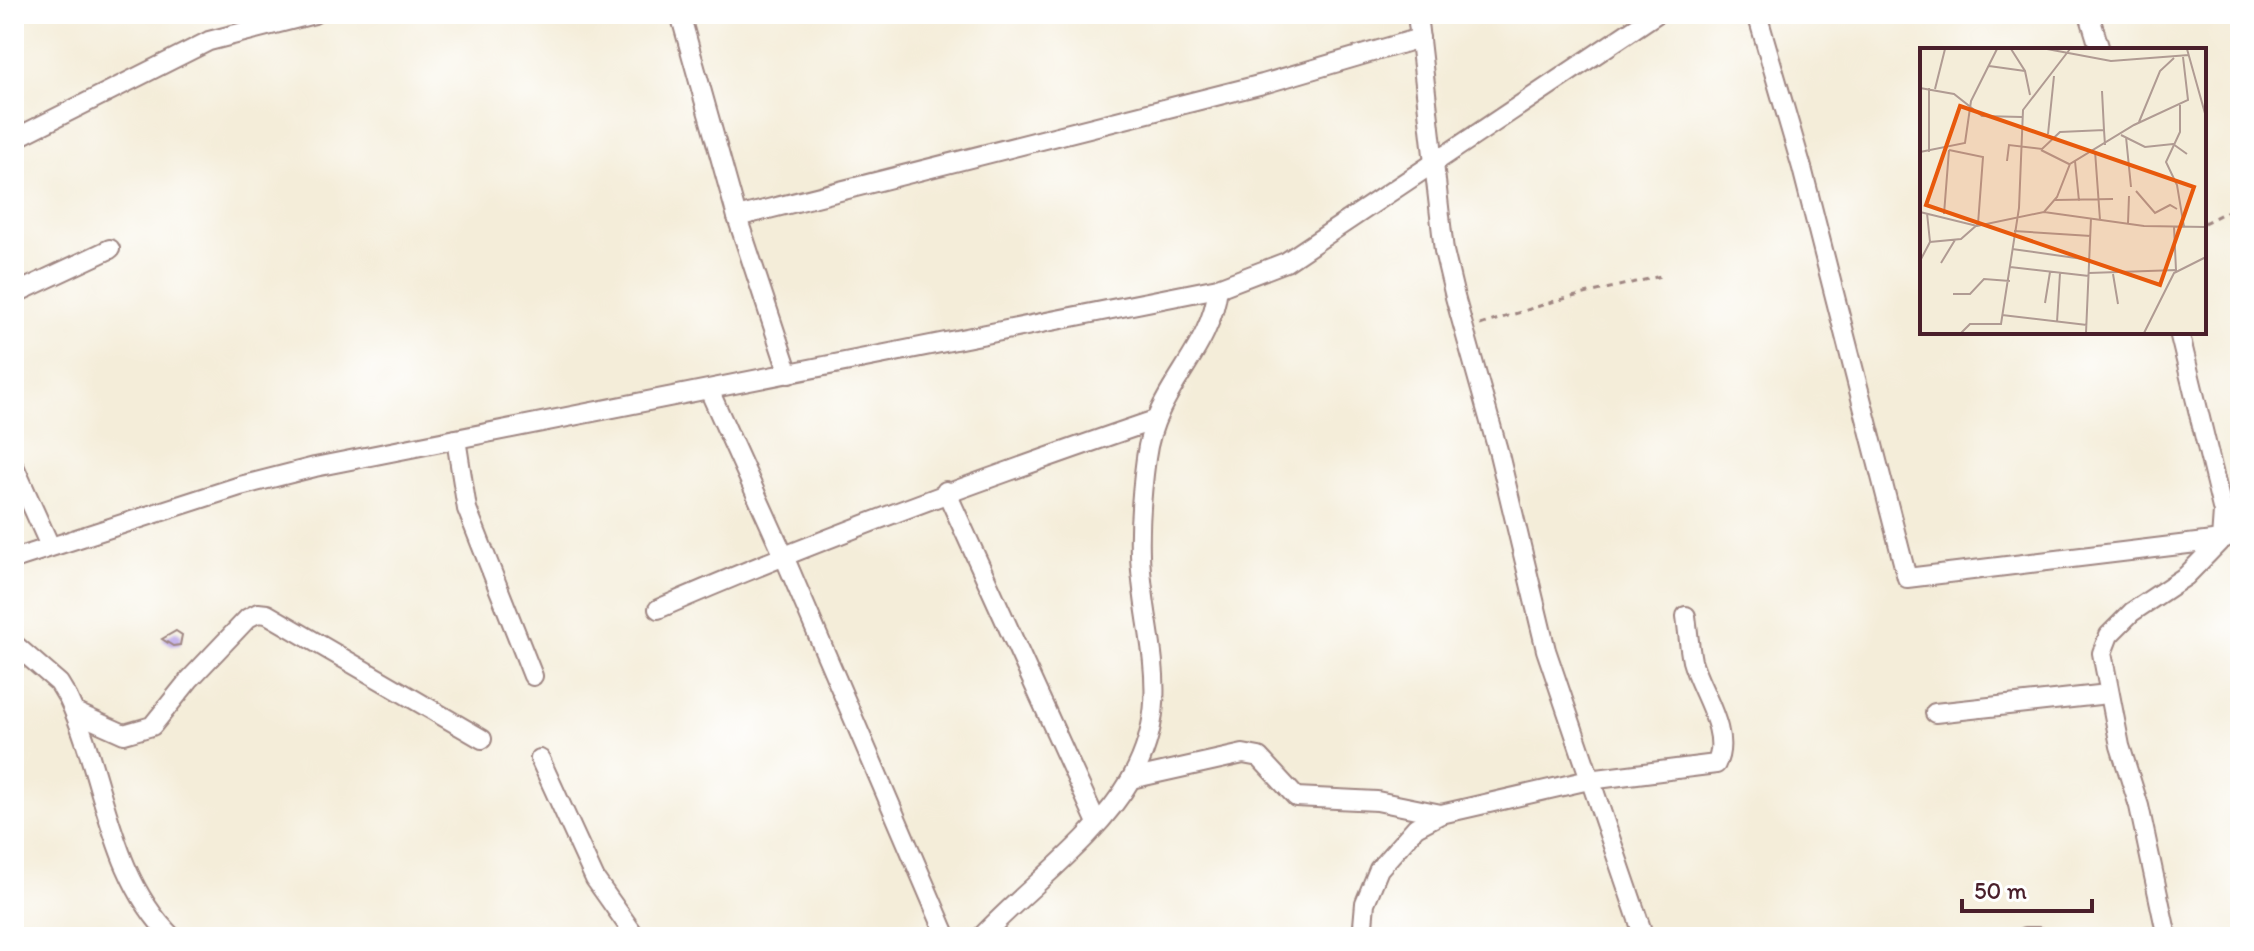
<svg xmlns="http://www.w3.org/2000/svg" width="2254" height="951" font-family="Itim,sans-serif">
<rect width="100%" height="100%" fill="#fff"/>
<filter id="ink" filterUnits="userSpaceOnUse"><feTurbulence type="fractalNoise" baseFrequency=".0125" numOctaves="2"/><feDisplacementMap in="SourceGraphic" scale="16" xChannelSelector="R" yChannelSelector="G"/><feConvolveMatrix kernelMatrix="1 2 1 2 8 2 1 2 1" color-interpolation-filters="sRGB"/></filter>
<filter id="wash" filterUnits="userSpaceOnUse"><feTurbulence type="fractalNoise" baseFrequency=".006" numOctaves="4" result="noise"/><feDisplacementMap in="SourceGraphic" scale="32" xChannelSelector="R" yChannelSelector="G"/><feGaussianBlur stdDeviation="1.8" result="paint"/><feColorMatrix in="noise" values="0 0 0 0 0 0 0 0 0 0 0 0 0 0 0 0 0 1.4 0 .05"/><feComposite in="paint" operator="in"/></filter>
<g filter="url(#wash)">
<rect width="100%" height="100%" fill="#f4edd9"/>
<g id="blocks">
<polygon fill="#b19ae4" points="176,631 182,635 180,645 173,646 162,639"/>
</g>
</g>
<g filter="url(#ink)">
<use href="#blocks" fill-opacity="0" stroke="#9f8682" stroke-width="2"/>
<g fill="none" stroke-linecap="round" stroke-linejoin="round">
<g stroke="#9f8682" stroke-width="22">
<g id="street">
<polyline points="680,14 737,217 789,374"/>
<polyline points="1417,14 1444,251 1455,297 1499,454 1546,650 1644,937"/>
<polyline points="1757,14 1802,168 1907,578 2221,540 2240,531"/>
<polyline points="2089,14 2100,50"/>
<polyline points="14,139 209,41 314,14"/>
<polyline points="737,217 1263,84 1420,38"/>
<polyline points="14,294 110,249"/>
<polyline points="709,390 783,554 947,937"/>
<polyline points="456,439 467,509 533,676"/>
<polyline points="14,466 50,546"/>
<polyline points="946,491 1097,823"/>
<polyline points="14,559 240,486 315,467 1218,288 1286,262 1656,14"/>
<path d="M 658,609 C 820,538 985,478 1152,421"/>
<path d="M 14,644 L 59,683 L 68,698 C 105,776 108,874 172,937"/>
<polyline points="75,712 124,734 152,726 189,680 248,618 258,613 267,614 482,739"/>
<polyline points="1935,713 2108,694"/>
<polyline points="540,759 595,879 636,937"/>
<polyline points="1131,779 1243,754 1259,757 1296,797 1377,801 1441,814"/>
<path d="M 981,937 C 1028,887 1097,838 1131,779 C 1176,700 1143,636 1140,555 C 1139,524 1142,488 1146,458 C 1155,387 1210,355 1218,288"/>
<path d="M 1362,937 L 1365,903 L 1379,869 L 1416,827 L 1441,814 L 1589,780 L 1716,764 C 1732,733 1700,691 1692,661 C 1689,646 1688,631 1686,616"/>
<polyline points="2026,937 2038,937"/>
<polyline points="2167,937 2139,806 2120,746 2102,653 2109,635 2132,612 2186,576 2221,540 2223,512 2179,332"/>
</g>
</g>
<g stroke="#9f8682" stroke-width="3" stroke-dasharray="6 6" stroke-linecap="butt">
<polyline points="2204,223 2240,205"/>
<polyline points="1480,325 1555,301 1665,275"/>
</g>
<use href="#street" stroke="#fff" stroke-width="18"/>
</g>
</g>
<g transform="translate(1920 48)">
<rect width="286" height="286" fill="#f4edd9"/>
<path fill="none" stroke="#b09b93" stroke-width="2" d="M 91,1 L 105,23 L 110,47M 127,1 L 191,13 L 269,7M 267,1 L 286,69M 69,18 L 105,23M 0,40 L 34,46 L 62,68 L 102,69M 9,40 L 9,104M 15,41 L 25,1M 182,43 L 184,82M 260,57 L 260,84 L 246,114 L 257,137 L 264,179M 219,74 L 240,23 L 254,10M 128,86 L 134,28M 201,87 L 225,99 L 253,96 L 267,106M 206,89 L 211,139M 121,102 L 149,116M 175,103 L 180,172M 0,104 L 45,95 L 51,53 L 77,1M 87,113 L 89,97 L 122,101 L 140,84 L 184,82 L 185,97M 155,113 L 159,153M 216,143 L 235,165 L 250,157 L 257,161M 135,152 L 193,151M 0,164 L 57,178 L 124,164 L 224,178 L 286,179M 124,164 L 137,149 L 150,116 L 214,77 L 268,52 L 263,9M 7,165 L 10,194M 24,166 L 29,102M 208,175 L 209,148M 254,179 L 256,222M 94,183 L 171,188M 92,201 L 170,212M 0,213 L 10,194 L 41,191 L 58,176 L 63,109 L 29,102M 21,215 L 35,192M 90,219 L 169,228M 169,225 L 257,222M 193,226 L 198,256M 33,246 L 50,246 L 64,231 L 90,233M 125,255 L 130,224M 82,267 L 167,277M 137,274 L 140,225M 41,285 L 50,276 L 81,276 L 99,160 L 103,62 L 150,1M 166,285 L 171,170M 224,285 L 254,225 L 286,209"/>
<path fill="#e8590c" fill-opacity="0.15" stroke="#e8590c" stroke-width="4" d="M 40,58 L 274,139 L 240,237 L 6,157 Z"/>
<rect width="286" height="286" fill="none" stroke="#4a1f2b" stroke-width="4"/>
</g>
<rect width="2254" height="951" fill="none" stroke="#fff" stroke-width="48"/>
<path d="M1962 899v12h130v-12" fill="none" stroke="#4a1f2b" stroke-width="4"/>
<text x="1974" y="899" font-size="24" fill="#4a1f2b" stroke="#ffffff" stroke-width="6" paint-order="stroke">50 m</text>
</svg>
